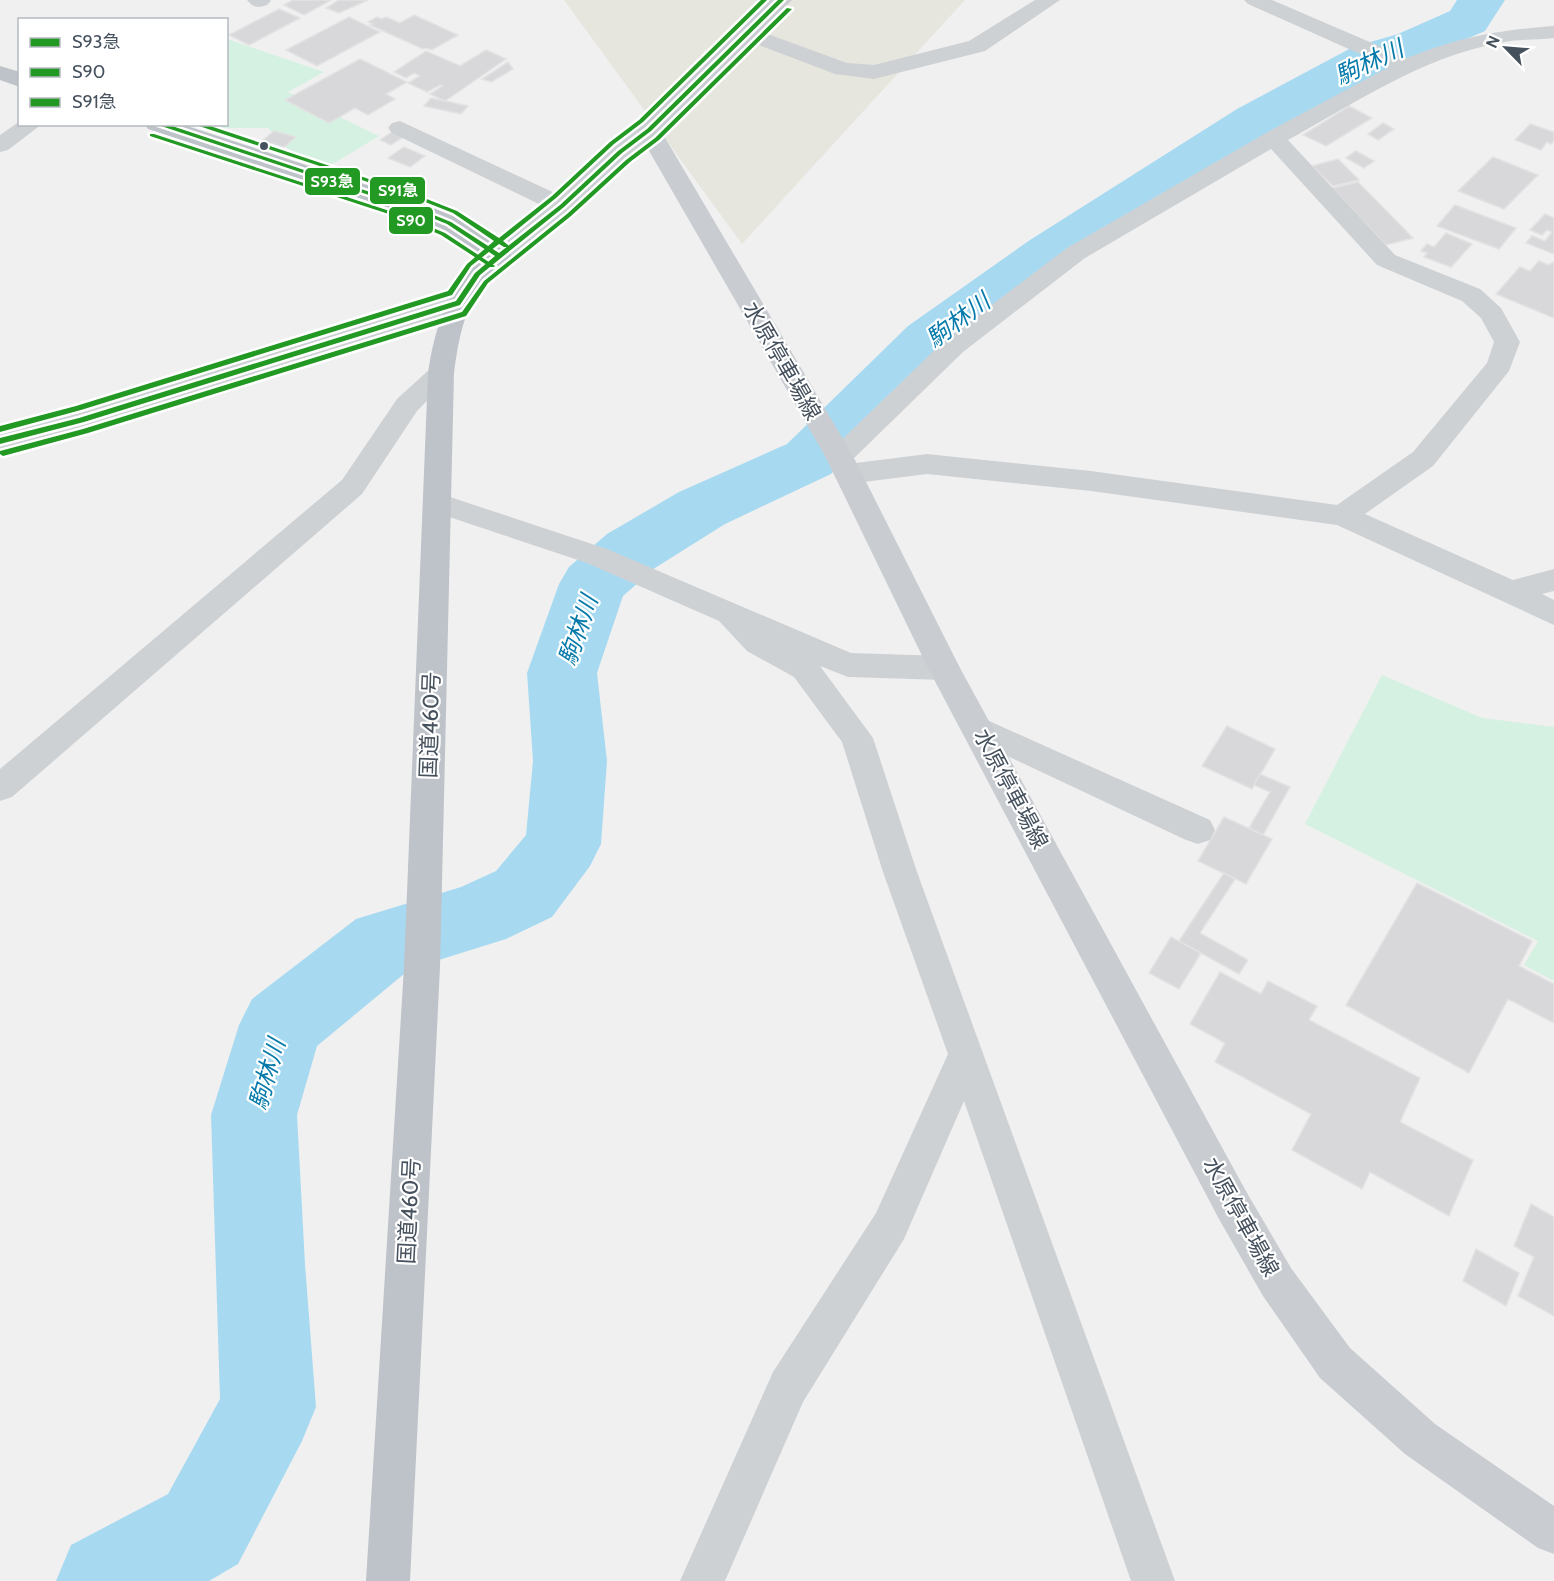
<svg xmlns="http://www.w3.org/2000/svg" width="1554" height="1581" font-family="Cabin,'Noto Sans JP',sans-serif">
<rect width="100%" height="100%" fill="#f1f0f0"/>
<polygon fill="#e6e5de" points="564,0 965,0 742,244"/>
<g fill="#d4f1e1">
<polygon points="227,39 324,72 288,92 379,136 331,165 293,154 268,128 210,128 200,125 226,124"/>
<polygon points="1382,675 1482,718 1554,727 1554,981 1524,965 1538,941 1305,824"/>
</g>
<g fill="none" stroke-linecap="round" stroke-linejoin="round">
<polygon fill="#a7daf1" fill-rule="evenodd" points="1457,0 1505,0 1485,31 1432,54 1389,69 1273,131 1070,264 950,352 831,474 725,524 655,568 623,596 597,673 607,761 601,844 590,866 552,917 506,939 410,969 317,1046 297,1115 305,1264 316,1407 302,1441 238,1564 209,1581 56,1581 71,1545 168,1494 220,1399 211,1115 239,1025 252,999 356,919 461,887 496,871 526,835 533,761 527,673 559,584 569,567 607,534 679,492 787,444 908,326 1030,240 1237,109 1353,47 1398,34 1450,11"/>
</g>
<g fill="#d8d8db" stroke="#e2e2e3" stroke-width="1.5">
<polygon points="293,0 331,0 304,15 284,5"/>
<polygon points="339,0 368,0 339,13 326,8"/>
<polygon points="279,9 300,18 249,45 229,35"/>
<polygon points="414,15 458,35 432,50 426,48 423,49 370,25 373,24 368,22 377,17 382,19 386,17 400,23"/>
<polygon points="349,17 380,32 317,66 286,50"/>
<polygon points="486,50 506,59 445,101 430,94 443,86 440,85 427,92 408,83 420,76 414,73 406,78 394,72 426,51 460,66"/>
<polygon points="360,59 407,82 386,94 395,99 368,115 355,108 329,123 285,100"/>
<polygon points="508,62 513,69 491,82 482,79"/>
<polygon points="431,98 468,106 461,114 424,106"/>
<polygon points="1349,106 1372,118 1326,146 1303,135"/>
<polygon points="1383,123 1394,129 1378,140 1368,134"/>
<polygon points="1530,124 1554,132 1554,141 1551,144 1547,142 1541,150 1515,140"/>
<polygon points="274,131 296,137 284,147 262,141"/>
<polygon points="392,132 403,137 391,145 380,140"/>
<polygon points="404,147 425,156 410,167 388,158"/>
<polygon points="1356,151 1374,161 1364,168 1346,158"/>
<polygon points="1493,157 1538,175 1504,209 1458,191"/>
<polygon points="1338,159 1359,180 1333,186 1312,166"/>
<polygon points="1358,182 1413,238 1386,245 1332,188"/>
<polygon points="1455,205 1516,228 1499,249 1437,226"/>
<polygon points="1545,214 1554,218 1554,254 1526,243 1532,236 1545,241 1552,232 1547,230 1542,235 1530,230"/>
<polygon points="1446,233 1472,244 1451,267 1424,257 1427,253 1421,251 1427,244 1434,247"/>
<polygon points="1539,261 1548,265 1554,262 1554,318 1496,294 1520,267 1530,271"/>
<polygon points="1227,726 1275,749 1252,789 1202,766"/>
<polygon points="1260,774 1290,787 1263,835 1249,828 1270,792 1254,785"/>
<polygon points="1224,817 1272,839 1246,884 1198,861"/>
<polygon points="1224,873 1235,879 1200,933 1248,960 1239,974 1179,941"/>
<polygon points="1417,883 1532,941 1519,966 1554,984 1554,1023 1508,999 1469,1073 1346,1005"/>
<polygon points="1171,937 1201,953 1179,989 1149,973"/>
<polygon points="1220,972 1261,994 1268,981 1317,1006 1309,1020 1420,1078 1400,1122 1473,1160 1449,1216 1370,1172 1362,1189 1292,1150 1311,1114 1215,1062 1225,1043 1190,1024"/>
<polygon points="1531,1204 1554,1217 1554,1316 1518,1296 1534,1257 1514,1246"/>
<polygon points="1476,1249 1519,1273 1506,1306 1463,1281"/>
</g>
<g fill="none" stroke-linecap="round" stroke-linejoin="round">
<g fill="#ced1d4" fill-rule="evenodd">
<path d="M 247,0 L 270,0 L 271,1 L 267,5 C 259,8 253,8 247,0 Z"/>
<polygon points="1035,0 1060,0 985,51 874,79 835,74 740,38 737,33 740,28 748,27 847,63 874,65 969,41"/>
<path d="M 1244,0 L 1272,0 L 1407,58 C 1459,37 1498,30 1554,26 L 1554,38 C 1536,40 1517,39 1499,43 C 1423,57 1355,103 1288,140 L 1395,255 L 1480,289 L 1501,308 L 1520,342 L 1509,371 L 1433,466 L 1365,514 L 1513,580 L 1554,569 L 1554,591 L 1542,594 L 1554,600 L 1554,625 L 1337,525 L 1091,491 L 927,474 L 848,484 L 838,481 L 834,474 L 838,467 L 848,464 L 927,454 L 1091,471 L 1337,505 L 1413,452 L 1487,363 L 1494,342 L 1481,318 L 1462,301 L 1377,265 L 1271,149 L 1085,258 L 963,352 L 849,463 L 839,465 L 829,463 L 825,456 L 945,340 L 1067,248 L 1266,133 L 1389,67 L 1248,4 Z"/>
<polygon points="20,121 20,124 42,124 8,150 0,152 0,135"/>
<path d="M 400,121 L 559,195 C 579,177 619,133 643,125 C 648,123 652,124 657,125 L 661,130 L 571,211 L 508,261 L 499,264 L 490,261 L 487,256 L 490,251 L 545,207 L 392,133 L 388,128 L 392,123 Z"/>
<polygon points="458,295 467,297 471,303 467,309 91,426 0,450 0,432 75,413"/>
<polygon points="441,364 450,367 454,373 417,411 362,494 12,797 0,801 0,769 342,480 397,399 432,367"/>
<polygon points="438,493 607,549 851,653 944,656 955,660 960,668 955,676 944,680 848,677 820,666 873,738 917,872 1175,1581 1131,1581 964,1101 904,1239 803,1402 725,1581 680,1581 773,1372 876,1213 948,1054 883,872 842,742 794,677 747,651 719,621 587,563 428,510 424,503 428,496"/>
<polygon points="978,716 1210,820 1215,830 1210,840 1198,844 1186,840 967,737 962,728 967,719"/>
</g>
<polygon fill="#c9ccd1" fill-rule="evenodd" points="769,0 792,0 661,131 853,456 960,668 1247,1193 1291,1268 1350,1348 1435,1424 1554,1506 1554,1554 1538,1548 1405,1454 1320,1378 1263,1296 1219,1219 928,668 825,456 637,130"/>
<g fill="#bec2c9" fill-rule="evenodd">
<polygon points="0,66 20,72 20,87 0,80"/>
<path d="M 145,124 L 181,124 L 416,201 L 458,218 L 508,251 L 511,256 C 503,268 491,276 482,287 C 463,311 458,343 454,373 L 440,967 L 410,1581 L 366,1581 L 404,967 L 428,373 C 435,327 447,288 483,257 L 440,228 L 398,211 L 148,129 Z"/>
</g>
<g stroke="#fff" stroke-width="5">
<polygon id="bus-1" points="778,0 784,0 651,131 622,153 564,207 480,275 460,305 84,422 0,444 0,438 79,418 456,301 475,273 495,256 447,224 405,207 155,124 166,124 409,205 451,222 499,253 560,205 618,151 647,129"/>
</g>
<g stroke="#fff" stroke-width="5">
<g id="bus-2">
<polygon points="787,8 792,9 659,140 630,162 571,216 488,283 466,316 88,433 3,456 0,454 0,451 83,429 462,312 484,281 567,214 626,160 655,138"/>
<polygon points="150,134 154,134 405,216 445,233 495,266 494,267 490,267 441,235 401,218 150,136"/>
</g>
</g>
<g stroke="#fff" stroke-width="5">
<polygon id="bus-3" points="761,0 767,0 643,122 614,144 556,198 503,241 508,245 508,247 504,247 499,244 471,266 452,295 81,410 0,432 0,426 76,406 448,291 467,264 494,241 453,213 410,196 193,124 204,124 414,194 457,211 499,238 552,196 610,142 639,120"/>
</g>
<use href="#bus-1" fill="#292" fill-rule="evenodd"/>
<use href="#bus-2" fill="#292" fill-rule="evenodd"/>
<use href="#bus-3" fill="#292" fill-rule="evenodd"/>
</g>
<circle fill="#46515e" stroke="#fff" stroke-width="2" cx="264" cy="146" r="5"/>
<g text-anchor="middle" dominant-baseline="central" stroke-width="4.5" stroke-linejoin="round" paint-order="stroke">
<g font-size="22" fill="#46515e" stroke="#fff">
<text transform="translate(782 361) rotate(60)">水原停車場線</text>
<text transform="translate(430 725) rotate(-88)">国道460号</text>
<text transform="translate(1011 789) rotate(62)">水原停車場線</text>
<text transform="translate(409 1211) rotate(-87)">国道460号</text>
<text transform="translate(1241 1217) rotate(61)">水原停車場線</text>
</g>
<g font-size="24" font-style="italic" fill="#067aaa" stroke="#fff">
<text transform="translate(1369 62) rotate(-25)">駒林川</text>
<text transform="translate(958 320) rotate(-37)">駒林川</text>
<text transform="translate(578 630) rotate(-71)">駒林川</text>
<text transform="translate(267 1074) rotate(-74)">駒林川</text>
</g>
</g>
<g stroke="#fff" stroke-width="2">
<rect x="304" y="167" width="57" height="29" rx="6" fill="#292"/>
<rect x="369" y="176" width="57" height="29" rx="6" fill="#292"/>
<rect x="388" y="206" width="46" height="29" rx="6" fill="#292"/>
</g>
<g font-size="16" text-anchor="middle" font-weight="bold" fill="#fff">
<text x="332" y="187">S93急</text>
<text x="398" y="196">S91急</text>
<text x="411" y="226">S90</text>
</g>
<rect x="18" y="18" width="210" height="108" fill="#ffffff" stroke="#b5b9bf" stroke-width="1.5"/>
<rect x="30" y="38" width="30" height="9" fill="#229922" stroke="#b5b9bf" stroke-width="1.5"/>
<text x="72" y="48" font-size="18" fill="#46515e">S93急</text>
<rect x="30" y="68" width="30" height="9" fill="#229922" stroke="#b5b9bf" stroke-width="1.5"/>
<text x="72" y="78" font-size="18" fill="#46515e">S90</text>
<rect x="30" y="98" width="30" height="9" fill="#229922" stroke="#b5b9bf" stroke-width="1.5"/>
<text x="72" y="108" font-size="18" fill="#46515e">S91急</text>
<g transform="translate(1506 48) rotate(295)" stroke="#ffffff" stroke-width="4.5" paint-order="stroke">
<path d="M0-4.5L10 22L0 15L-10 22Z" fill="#46515e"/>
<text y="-9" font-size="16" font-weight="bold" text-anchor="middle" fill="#46515e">N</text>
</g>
</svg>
